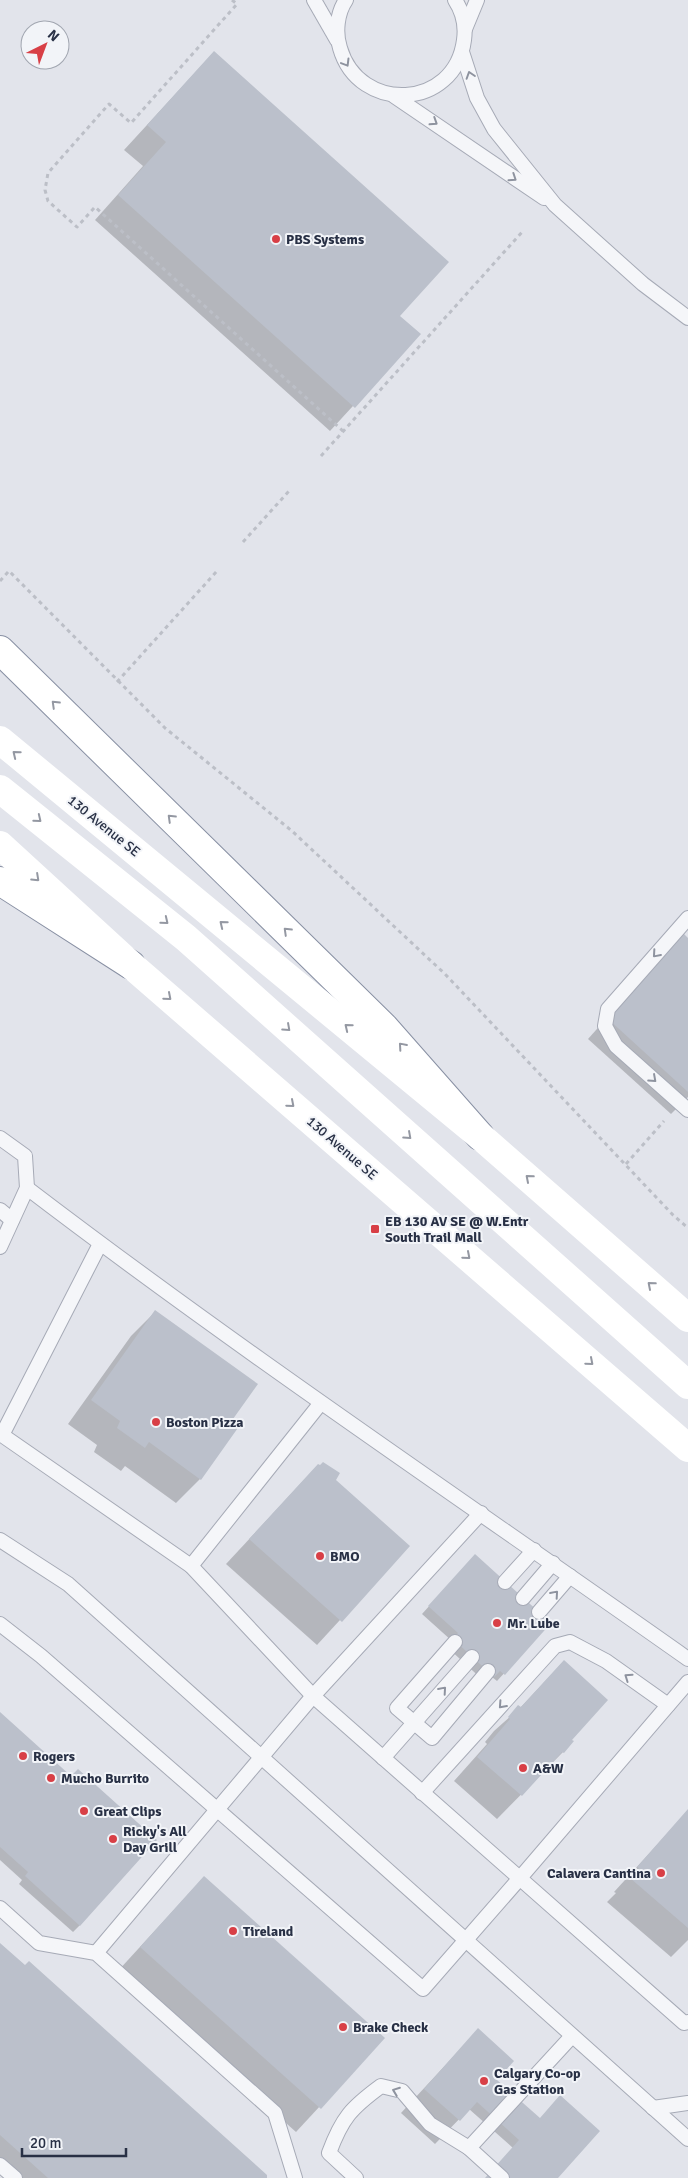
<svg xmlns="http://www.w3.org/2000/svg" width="688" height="2178" font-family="Signika,sans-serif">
<rect width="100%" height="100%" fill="#e2e4eb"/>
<g fill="#0003">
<polygon points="214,52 399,316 419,334 330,431 95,220 143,166 124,150"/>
<polygon points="688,940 688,1097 671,1114 588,1039 663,955"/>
<polygon points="155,1312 231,1420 200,1479 176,1503 125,1466 121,1471 94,1452 97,1445 68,1424 131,1336"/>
<polygon points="318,1465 408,1546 317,1645 226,1564"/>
<polygon points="468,1563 550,1623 497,1681 492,1677 486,1683 447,1647 452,1641 422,1614"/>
<polygon points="564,1661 571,1740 563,1752 497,1819 454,1781 487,1744 485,1742 494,1731 520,1708"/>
<polygon points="0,1713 80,1925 73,1932 19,1884 22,1880 0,1860"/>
<polygon points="688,1811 688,1940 671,1957 607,1902 616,1893 614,1892"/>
<polygon points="204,1877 383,2038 296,2132 117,1972"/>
<polygon points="0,1944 266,2178 6,2178 0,2172"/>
<polygon points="478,2030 491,2085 539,2120 556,2178 486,2178 513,2148 469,2109 435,2144 401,2113"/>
</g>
<g fill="#bbc0cb">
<polygon points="214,51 449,262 400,316 421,334 355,408 118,195 166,142 147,125"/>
<polygon points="683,933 688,938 688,1092 607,1018"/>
<polygon points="155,1310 258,1384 233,1419 240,1425 201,1480 149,1442 145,1448 117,1428 120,1421 91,1400"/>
<polygon points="323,1462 340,1473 336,1480 410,1546 342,1622 249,1539 318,1464 320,1465"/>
<polygon points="475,1554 551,1623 505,1675 500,1671 494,1677 453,1639 458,1633 428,1606"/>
<polygon points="564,1660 608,1700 572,1740 574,1741 564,1753 562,1752 522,1796 477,1757 510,1719 508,1717 518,1705 521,1707"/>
<polygon points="0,1712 71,1776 78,1769 157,1840 80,1926 25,1876 28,1872 0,1847"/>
<polygon points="688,1809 688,1928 630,1878 639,1868 637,1867"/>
<polygon points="204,1876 385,2038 321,2109 140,1947"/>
<polygon points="0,1943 25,1965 29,1961 267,2175 267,2178 48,2178 0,2135"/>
<polygon points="478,2028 514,2061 497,2080 540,2118 560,2095 600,2131 558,2178 485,2178 519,2140 477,2102 460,2121 424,2089"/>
</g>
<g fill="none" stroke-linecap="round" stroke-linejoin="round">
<g stroke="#a6aab6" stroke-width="16">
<g id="lane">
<polyline points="314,0 337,40"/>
<path d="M 346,0 C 337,13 335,33 340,48 C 359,114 455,110 464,40 C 466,26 463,12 455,0"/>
<polyline points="465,29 477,0"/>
<polyline points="462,52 477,98 494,129 555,205 643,284 688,318"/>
<polyline points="394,96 544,198"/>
<polyline points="688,918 608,1009 605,1026 616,1046 688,1110"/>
<polyline points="0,1138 25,1156 27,1188 0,1247"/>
<path d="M 27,1188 C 242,1352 467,1503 688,1659"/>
<polyline points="0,1210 12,1220"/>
<polyline points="100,1244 2,1435 191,1566 313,1696 684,2023 688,2022"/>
<polyline points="0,1540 68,1584 688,2139"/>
<polyline points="191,1566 320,1404"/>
<polyline points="505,1582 534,1550"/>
<polyline points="523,1598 553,1563"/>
<polyline points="539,1612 570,1576"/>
<polyline points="0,1624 41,1656 423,1989 520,1878 688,1682"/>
<polyline points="455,1642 397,1708 432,1738 488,1671"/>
<polyline points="383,1758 472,1657"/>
<polyline points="422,1793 555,1646 570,1642 606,1661 668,1705"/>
<polyline points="0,1908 39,1943 96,1953 275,2113 295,2178"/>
<polyline points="96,1953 313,1696 481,1513"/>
<polyline points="653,2108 688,2103"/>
<polyline points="0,2165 15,2178"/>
<path d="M 356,2178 L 329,2153 C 342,2118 351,2108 381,2086 L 402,2091 L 430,2124 L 469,2148"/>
<polyline points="502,2178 469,2148 572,2036"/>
</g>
</g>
<g stroke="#8890a3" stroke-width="30">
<g id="highway">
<polyline points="0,650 384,1027 480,1136"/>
<polyline points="0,881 131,965"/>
</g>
</g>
<g stroke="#bcbfc7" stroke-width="3" stroke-dasharray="4 4" stroke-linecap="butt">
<polyline points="232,0 237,4 131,123 109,104 48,173 45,190 48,201 77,227 95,207 343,431"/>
<polyline points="321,456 523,231"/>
<polyline points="243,542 289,491"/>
<polyline points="0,581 9,571 165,728 292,831 445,974 673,1215 688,1228"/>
<polyline points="117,682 217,571"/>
<polyline points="626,1164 664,1121"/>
</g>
<use href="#lane" stroke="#f5f6f9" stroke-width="14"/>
<g stroke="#fff" stroke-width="28">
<polyline points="0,740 480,1136 688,1318"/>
<polyline points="0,789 186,938 688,1385"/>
<polyline points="0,845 131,965 688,1448"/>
</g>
<use href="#highway" stroke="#fff" stroke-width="28"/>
</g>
<defs><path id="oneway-chevron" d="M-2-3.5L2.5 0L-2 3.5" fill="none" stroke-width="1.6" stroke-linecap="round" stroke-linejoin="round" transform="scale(1.25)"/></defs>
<g stroke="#8e939f">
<use href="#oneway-chevron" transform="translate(346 63) rotate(59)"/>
<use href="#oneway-chevron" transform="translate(470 75) rotate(-108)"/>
<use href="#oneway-chevron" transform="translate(434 122) rotate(33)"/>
<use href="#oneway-chevron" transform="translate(513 178) rotate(34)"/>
<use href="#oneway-chevron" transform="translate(656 954) rotate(131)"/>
<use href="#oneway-chevron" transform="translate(653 1079) rotate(42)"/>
<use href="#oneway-chevron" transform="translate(555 1594) rotate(-49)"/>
<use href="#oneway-chevron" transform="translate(628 1677) rotate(-145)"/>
<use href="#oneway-chevron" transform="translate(443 1690) rotate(-49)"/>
<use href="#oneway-chevron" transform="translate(502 1705) rotate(132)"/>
<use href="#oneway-chevron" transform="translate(396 2091) rotate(-159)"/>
</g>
<g stroke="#9498a2">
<use href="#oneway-chevron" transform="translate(55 704) rotate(-136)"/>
<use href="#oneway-chevron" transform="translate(16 754) rotate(-141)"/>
<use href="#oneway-chevron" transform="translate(171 818) rotate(-136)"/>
<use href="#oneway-chevron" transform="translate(38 819) rotate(39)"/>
<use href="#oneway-chevron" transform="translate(36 878) rotate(43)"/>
<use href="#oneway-chevron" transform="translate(165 921) rotate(39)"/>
<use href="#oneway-chevron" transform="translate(223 924) rotate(-141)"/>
<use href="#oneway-chevron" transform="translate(287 931) rotate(-136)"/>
<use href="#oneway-chevron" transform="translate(168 997) rotate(41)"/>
<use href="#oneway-chevron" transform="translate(348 1027) rotate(-141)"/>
<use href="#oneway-chevron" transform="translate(287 1028) rotate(42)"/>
<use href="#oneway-chevron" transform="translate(402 1046) rotate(-131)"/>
<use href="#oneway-chevron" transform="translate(291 1104) rotate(41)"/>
<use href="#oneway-chevron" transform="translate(408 1136) rotate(42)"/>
<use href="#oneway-chevron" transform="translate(529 1178) rotate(-139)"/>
<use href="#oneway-chevron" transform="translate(467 1256) rotate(41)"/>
<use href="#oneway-chevron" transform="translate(651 1285) rotate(-139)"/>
<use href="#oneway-chevron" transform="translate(590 1362) rotate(41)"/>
</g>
<g fill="#d83f46" stroke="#f2f4f8" stroke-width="2">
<circle cx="276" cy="239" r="5"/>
<rect x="370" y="1224" width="10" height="10" rx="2.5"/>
<circle cx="156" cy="1422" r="5"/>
<circle cx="320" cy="1556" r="5"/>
<circle cx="497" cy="1623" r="5"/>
<circle cx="23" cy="1756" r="5"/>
<circle cx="523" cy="1768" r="5"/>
<circle cx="51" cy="1778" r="5"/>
<circle cx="84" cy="1811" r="5"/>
<circle cx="113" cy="1839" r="5"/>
<circle cx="661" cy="1873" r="5"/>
<circle cx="233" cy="1931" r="5"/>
<circle cx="343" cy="2027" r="5"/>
<circle cx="484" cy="2081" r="5"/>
</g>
<g text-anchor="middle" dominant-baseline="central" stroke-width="4" stroke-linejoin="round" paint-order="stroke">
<g font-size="14" font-weight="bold" fill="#283045" stroke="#f2f4f8" text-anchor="start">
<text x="286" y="239">PBS Systems</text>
<text x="385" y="1221">EB 130 AV SE @ W.Entr<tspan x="385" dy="16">South Trail Mall</tspan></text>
<text x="166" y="1422">Boston Pizza</text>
<text x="330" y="1556">BMO</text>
<text x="507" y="1623">Mr. Lube</text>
<text x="33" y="1756">Rogers</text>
<text x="533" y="1768">A&amp;W</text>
<text x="61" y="1778">Mucho Burrito</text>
<text x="94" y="1811">Great Clips</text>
<text x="123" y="1831">Ricky's All<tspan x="123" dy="16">Day Grill</tspan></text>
<text x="651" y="1873" text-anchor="end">Calavera Cantina</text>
<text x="243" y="1931">Tireland</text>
<text x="353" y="2027">Brake Check</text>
<text x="494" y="2073">Calgary Co-op<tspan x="494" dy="16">Gas Station</tspan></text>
</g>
<g font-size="14" fill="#283045" stroke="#f2f4f8">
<text transform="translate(104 826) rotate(39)">130 Avenue SE</text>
<text transform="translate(342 1148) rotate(41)">130 Avenue SE</text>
</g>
</g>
<g transform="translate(45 45) rotate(42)"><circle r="24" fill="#f2f4f8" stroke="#a1a6b0"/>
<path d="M0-4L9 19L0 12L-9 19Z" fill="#d83f46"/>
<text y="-8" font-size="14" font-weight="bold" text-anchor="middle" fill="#283045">N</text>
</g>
<path d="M22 2148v8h104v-8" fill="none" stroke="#283045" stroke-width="2.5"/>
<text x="30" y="2148" font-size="15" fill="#283045" stroke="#f2f4f8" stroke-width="4" paint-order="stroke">20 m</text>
</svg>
